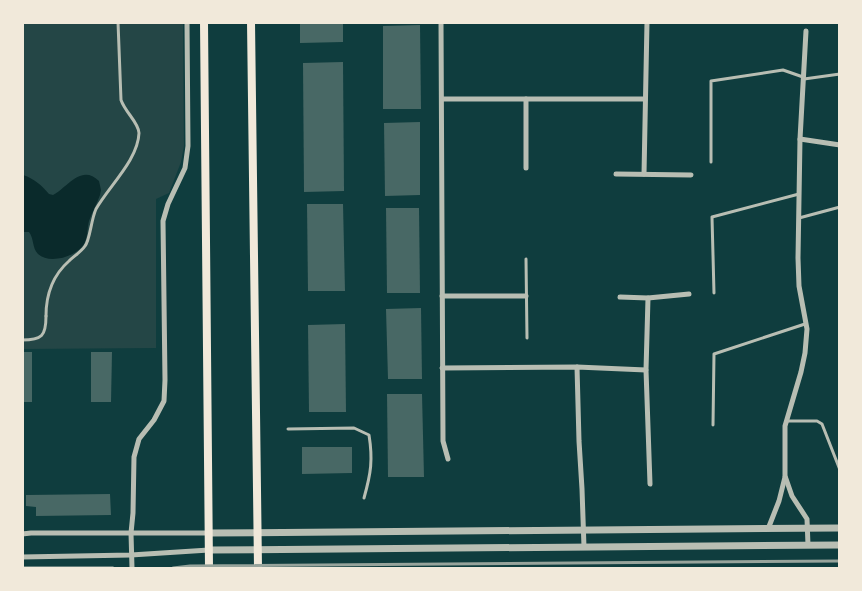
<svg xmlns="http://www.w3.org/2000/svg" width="862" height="591" viewBox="0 0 862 591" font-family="Jost,sans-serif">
  <rect width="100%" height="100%" fill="#0f3d3e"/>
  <!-- green -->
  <polygon fill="#244646" points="22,23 183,23 184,146 181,162 169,193 156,199 156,348 23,349"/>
  <!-- water -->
  <path fill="#0a2a2b" d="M 23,175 C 35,179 41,185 49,194 L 53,195 C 66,189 81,163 99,181 L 101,190 L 100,195 C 97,204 92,212 89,221 C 87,228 88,237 84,244 C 77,256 50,265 38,254 C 32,248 34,238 29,232 L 23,232 Z"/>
  <!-- building -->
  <g fill="#486865">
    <polygon points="300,22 343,22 343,42 300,43"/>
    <polygon points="420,25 421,109 383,109 383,26"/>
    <polygon points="343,62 344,191 304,192 303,63"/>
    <polygon points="420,122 420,195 385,196 384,123"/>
    <polygon points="307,204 343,204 345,291 308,291"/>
    <polygon points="386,208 419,208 420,293 387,293"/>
    <polygon points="421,308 422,379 388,379 386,309"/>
    <polygon points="345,324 346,412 309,412 308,325"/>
    <rect x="22" y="352" width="10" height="50"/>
    <polygon points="91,352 112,352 111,402 91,402"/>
    <polygon points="387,394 422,394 424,477 388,477"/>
    <polygon points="302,447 352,447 352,473 302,474"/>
    <polygon points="110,494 111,515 36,516 36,507 26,506 26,495"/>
  </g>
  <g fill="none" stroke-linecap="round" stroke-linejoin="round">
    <!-- service -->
    <g stroke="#b8beb3" stroke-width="3">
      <polyline points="804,79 840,74"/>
      <polyline points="711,162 711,81 783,70 803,77"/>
      <polyline points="799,218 840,207"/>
      <polyline points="526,259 527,338"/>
      <polyline points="714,293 712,217 799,194"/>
      <path d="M 46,316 C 46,295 52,276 69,261 C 74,256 81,252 85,246 C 90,240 91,220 96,209 C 109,186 138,160 139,133 C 139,123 125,112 121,100 L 118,22"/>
      <path d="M 22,340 C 42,340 46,336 46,316"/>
      <polyline points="786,421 817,421 822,424 840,470"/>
      <polyline points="713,425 714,354 805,324"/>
      <path d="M 288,429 L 354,428 L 369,435 C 373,460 371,473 364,498"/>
      <polyline points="22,568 113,568"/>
    </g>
    <!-- minor -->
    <g stroke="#b8beb3" stroke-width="5">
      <polyline points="441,22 443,441 448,459"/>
      <polyline points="806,31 800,139 798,258 799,286 807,329 805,353 801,372 785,426 785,476 792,496 807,519 808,545"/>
      <polyline points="442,99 645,99"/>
      <polyline points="526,99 526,168"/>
      <polyline points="800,139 840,145"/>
      <polyline points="616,174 691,175"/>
      <polyline points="644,174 647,22"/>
      <polyline points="442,296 526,296"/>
      <polyline points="620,297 648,298 689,294"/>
      <polyline points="648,298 646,370 650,484"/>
      <polyline points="577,367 579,441 582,489 584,547"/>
      <polyline points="442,368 577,367 646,370"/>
      <polyline points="768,529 779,501 785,477"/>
      <polyline points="22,534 31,533 209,533"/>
      <polyline points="22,557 131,555 209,550"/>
      <polyline points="132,568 131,533 133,513 134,457 139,439 154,420 164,401 165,380 163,221 168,204 185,168 188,146 187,22"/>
    </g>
    <!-- tertiary -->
    <g stroke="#b8beb3" stroke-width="7">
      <polyline points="209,533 840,528"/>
      <polyline points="209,550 840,545"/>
    </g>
    <!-- secondary -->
    <g stroke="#f1e9da" stroke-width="8">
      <polyline points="204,22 209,568"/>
      <polyline points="251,22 258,568"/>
    </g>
    <!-- rail -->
    <polyline stroke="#97a49c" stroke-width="3" points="173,568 190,566 840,561"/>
  </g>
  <!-- border -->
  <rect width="862" height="591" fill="none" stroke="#f1e9da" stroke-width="48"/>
</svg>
